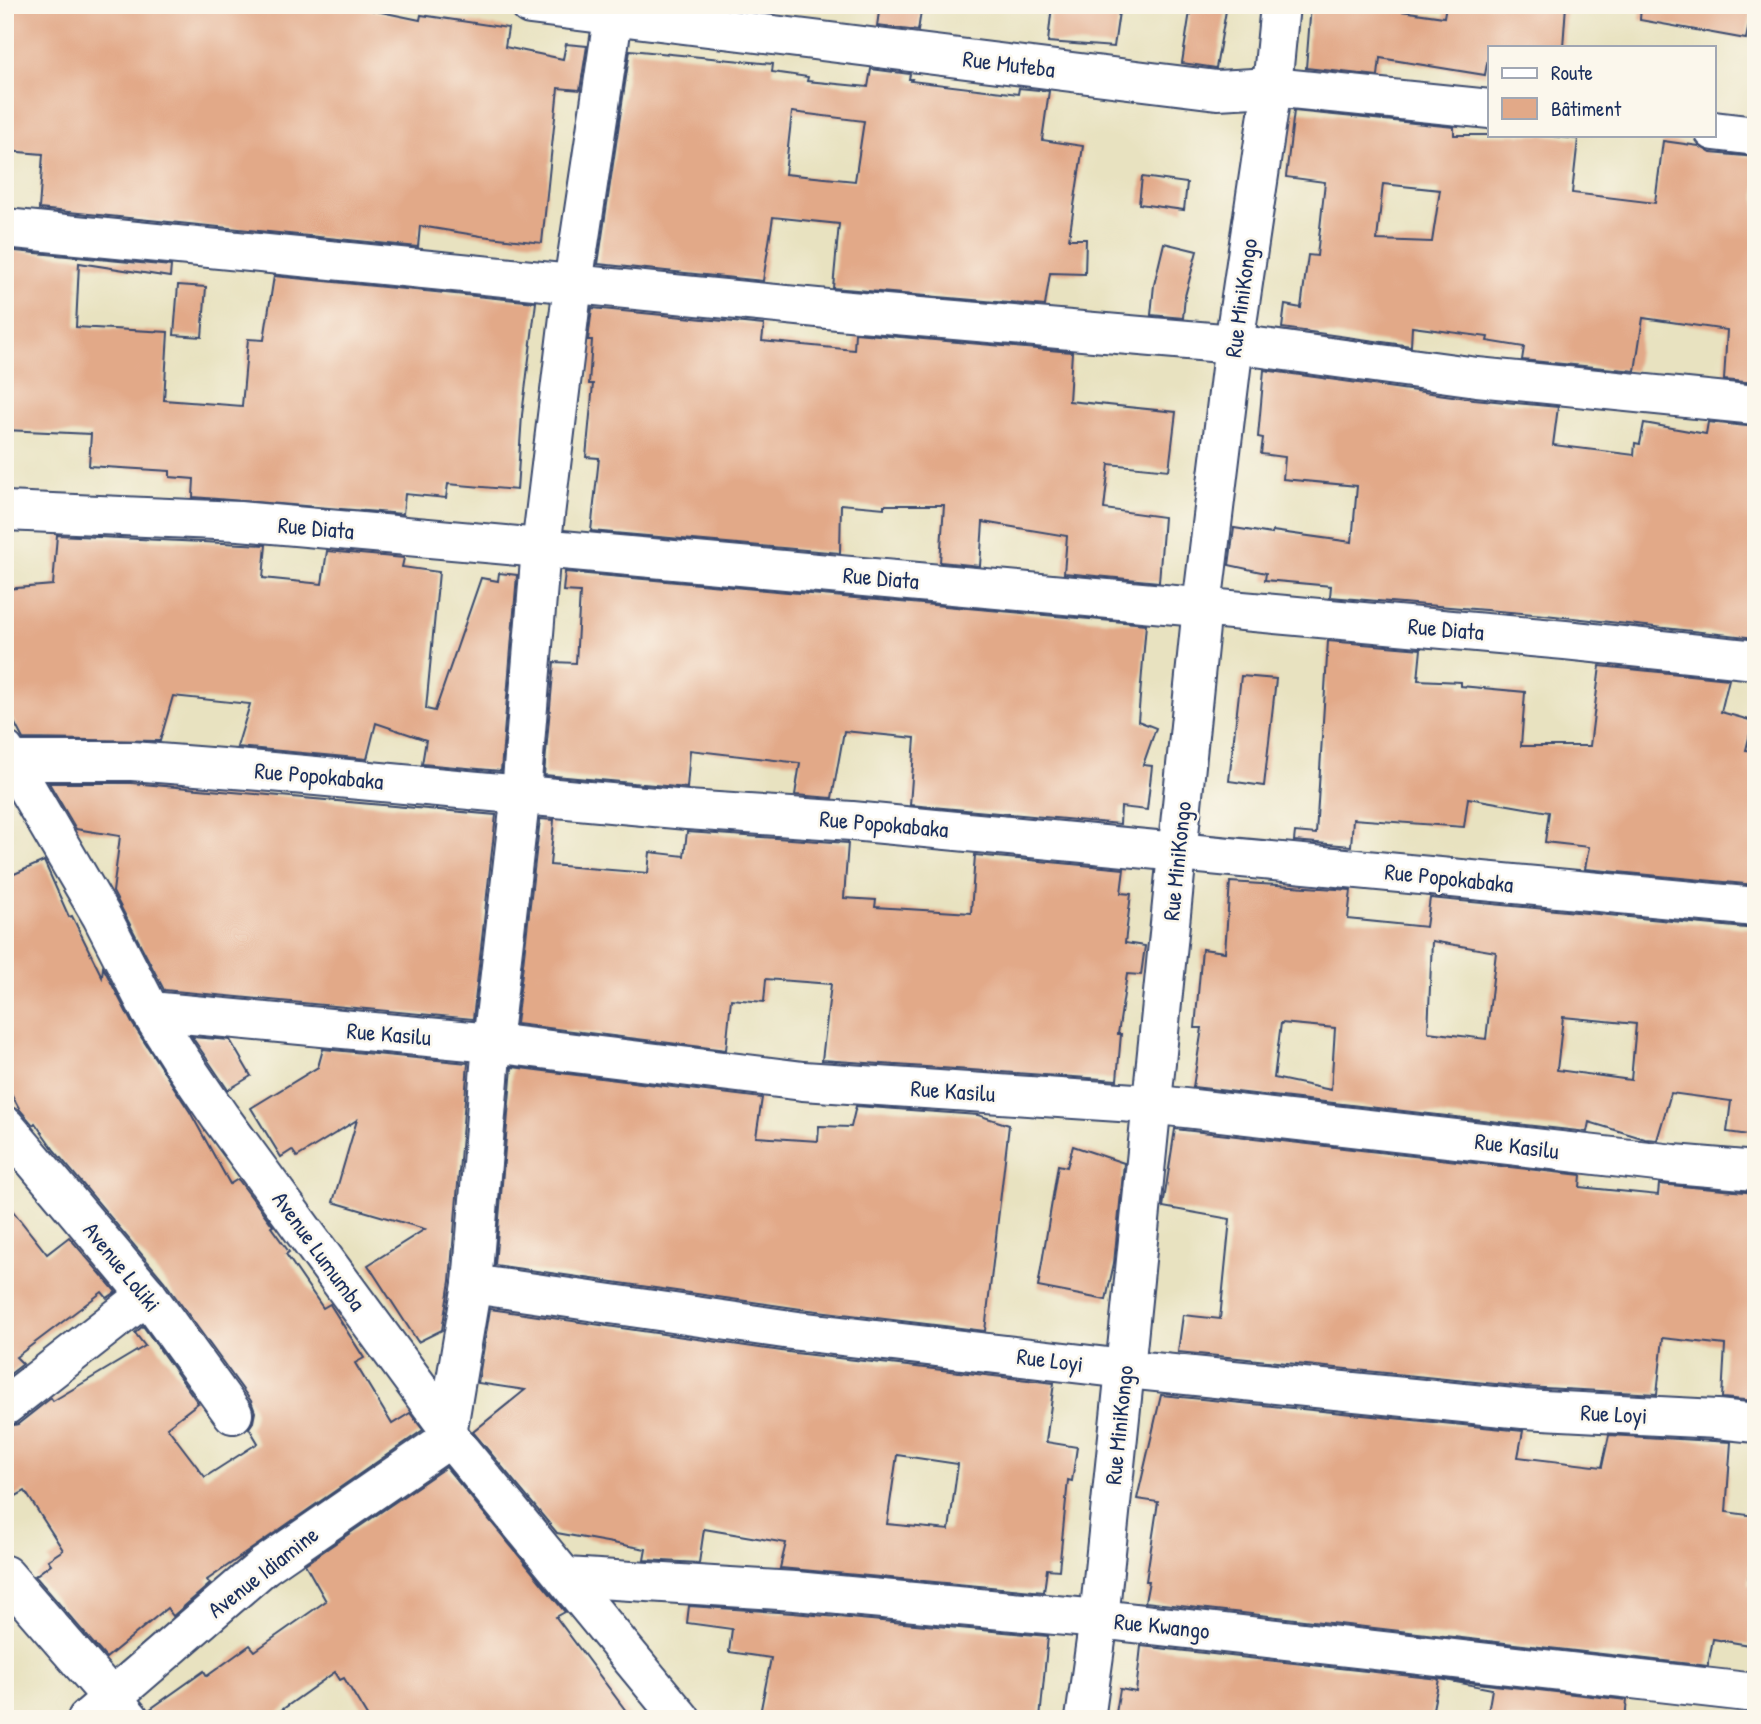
<svg xmlns="http://www.w3.org/2000/svg" width="1761" height="1724" viewBox="0 0 1761 1724" font-family="'Patrick Hand',sans-serif">
  <rect width="100%" height="100%" fill="#fbf7ec"/>
  <filter id="ink" filterUnits="userSpaceOnUse"><feTurbulence type="fractalNoise" baseFrequency=".0143" numOctaves="2"/><feDisplacementMap in="SourceGraphic" scale="14" xChannelSelector="R" yChannelSelector="G"/><feConvolveMatrix kernelMatrix="1 2 1 2 8 2 1 2 1" color-interpolation-filters="sRGB"/></filter>
  <filter id="wash" filterUnits="userSpaceOnUse"><feTurbulence type="fractalNoise" baseFrequency=".00686" numOctaves="4" result="noise"/><feDisplacementMap in="SourceGraphic" scale="28" xChannelSelector="R" yChannelSelector="G"/><feGaussianBlur stdDeviation="1.57" result="paint"/><feColorMatrix in="noise" values="0 0 0 0 0 0 0 0 0 0 0 0 0 0 0 0 0 1.4 0 .05"/><feComposite in="paint" operator="in"/></filter>
  <g filter="url(#wash)">
    <rect width="100%" height="100%" fill="#e8e2c0"/>
    <g id="blocks">
      <!-- building -->
      <g fill="#e2a988" fill-rule="evenodd">
        <polygon points="5,5 347,5 420,20 421,15 508,28 505,47 563,59 566,44 587,46 580,90 558,88 542,243 481,236 420,226 418,247 39,209 43,154 7,151 11,102 5,101"/>
        <polygon points="880,5 922,5 918,31 877,26"/>
        <polygon points="1052,5 1120,5 1114,47 1048,42"/>
        <polygon points="1191,5 1227,5 1216,68 1182,63"/>
        <polygon points="1311,5 1359,5 1444,17 1446,5 1566,5 1563,47 1490,47 1485,75 1380,58 1378,76 1306,68"/>
        <polygon points="1641,5 1753,5 1746,39 1640,20"/>
        <path d="M 630,50 L 773,64 L 772,72 L 808,77 L 807,81 L 868,87 L 871,69 L 910,74 L 909,79 L 912,79 L 911,81 L 1018,94 L 1019,88 L 1049,91 L 1042,140 L 1083,146 L 1069,239 L 1086,239 L 1085,274 L 1050,273 L 1045,306 L 833,288 L 839,224 L 773,217 L 763,281 L 598,264 ZM 792,112 L 864,121 L 855,181 L 785,174 Z"/>
        <path d="M 1294,111 L 1454,127 L 1454,135 L 1544,135 L 1578,139 L 1572,193 L 1655,203 L 1663,141 L 1699,146 L 1711,153 L 1756,157 L 1756,383 L 1724,380 L 1727,330 L 1643,318 L 1635,371 L 1522,360 L 1524,347 L 1487,341 L 1488,337 L 1412,327 L 1411,346 L 1282,328 L 1285,305 L 1301,308 L 1308,255 L 1317,256 L 1325,182 L 1286,177 ZM 1383,184 L 1440,190 L 1432,242 L 1377,240 Z"/>
        <polygon points="1142,177 1187,183 1184,210 1139,204"/>
        <polygon points="1164,243 1197,251 1185,296 1183,318 1151,315 1154,285"/>
        <polygon points="5,250 171,266 170,277 79,263 76,327 168,332 164,400 242,406 248,339 264,340 274,276 536,302 522,415 517,490 448,484 446,498 405,494 403,514 193,497 194,479 170,477 170,471 89,466 91,434 5,430"/>
        <polygon points="178,285 206,287 202,337 174,335"/>
        <polygon points="592,308 764,325 762,341 854,350 855,333 1072,352 1069,401 1176,412 1169,470 1109,464 1104,509 1164,517 1159,582 1064,573 1067,536 983,522 980,566 940,562 944,505 884,505 884,508 841,504 840,553 591,531 599,458 586,457 593,384 589,384 592,340 588,340"/>
        <polygon points="1264,370 1474,399 1558,407 1553,445 1634,455 1635,443 1640,444 1644,423 1706,434 1708,422 1756,427 1756,638 1545,615 1330,597 1331,586 1265,580 1266,573 1229,565 1234,528 1272,534 1272,531 1352,542 1357,486 1283,479 1285,457 1261,454 1263,438 1258,437"/>
        <polygon points="57,535 266,545 263,578 322,584 327,551 404,558 402,567 439,572 426,709 435,711 481,578 498,581 499,573 517,575 501,771 422,764 426,740 376,723 367,759 237,747 250,704 173,696 160,741 23,739 5,705 5,589 53,585"/>
        <polygon points="565,572 1146,624 1138,721 1156,728 1143,765 1152,766 1147,810 1121,807 1120,824 910,805 915,738 844,731 832,798 795,795 800,763 690,750 687,788 544,775 554,662 576,663 580,592 563,591"/>
        <polygon points="1328,641 1421,649 1418,680 1461,682 1461,686 1525,692 1521,746 1590,746 1600,666 1729,679 1721,712 1753,721 1746,750 1756,751 1756,885 1585,869 1589,847 1545,842 1549,812 1468,798 1464,827 1353,819 1351,846 1294,841 1295,832 1316,834"/>
        <polygon points="1241,676 1276,679 1264,786 1229,781"/>
        <polygon points="49,783 131,783 496,815 473,1019 164,990 113,892 120,836 76,829"/>
        <polygon points="540,819 554,820 550,865 648,873 650,852 684,856 687,832 848,843 844,898 876,900 875,907 971,913 975,855 1124,869 1121,893 1131,894 1125,943 1145,946 1141,975 1127,974 1118,1034 1121,1034 1117,1080 822,1060 831,984 766,979 764,1002 731,999 726,1050 516,1024"/>
        <polygon points="44,861 69,917 72,916 102,977 103,967 132,1023 190,1112 230,1184 238,1179 273,1226 271,1227 289,1252 286,1254 323,1308 330,1304 331,1306 364,1358 355,1363 392,1424 410,1413 423,1430 207,1580 210,1584 173,1616 167,1608 106,1658 35,1576 51,1564 48,1560 63,1550 25,1491 5,1502 5,1427 18,1424 51,1398 53,1401 145,1346 135,1333 143,1326 198,1403 167,1427 205,1477 258,1443 249,1428 253,1422 255,1412 251,1401 164,1281 54,1150 35,1123 33,1125 20,1110 5,1082 5,878"/>
        <path d="M 1230,882 L 1351,890 L 1348,919 L 1426,927 L 1430,898 L 1756,929 L 1756,1136 L 1727,1132 L 1731,1101 L 1671,1093 L 1657,1140 L 1645,1139 L 1589,1122 L 1587,1132 L 1193,1087 L 1202,1028 L 1195,1028 L 1202,949 L 1225,952 ZM 1432,941 L 1496,952 L 1486,1039 L 1428,1032 ZM 1563,1017 L 1636,1024 L 1631,1080 L 1557,1070 ZM 1281,1023 L 1335,1028 L 1331,1090 L 1274,1078 Z"/>
        <polygon points="192,1037 230,1040 251,1076 228,1090"/>
        <polygon points="323,1049 468,1063 450,1281 442,1330 418,1342 368,1265 425,1229 333,1202 357,1120 297,1157 292,1150 281,1157 251,1108 318,1067"/>
        <polygon points="512,1067 762,1098 756,1137 818,1141 819,1126 851,1127 856,1106 978,1115 1009,1125 985,1331 801,1309 495,1265"/>
        <polygon points="1175,1129 1581,1175 1580,1187 1658,1195 1659,1184 1756,1193 1756,1401 1722,1398 1725,1345 1663,1338 1657,1394 1525,1387 1178,1352 1183,1315 1220,1319 1230,1219 1163,1207"/>
        <polygon points="1073,1146 1124,1163 1114,1263 1106,1300 1038,1287 1058,1165 1067,1167"/>
        <polygon points="5,1201 47,1254 69,1237 116,1292 107,1298 102,1292 16,1357 23,1364 5,1378"/>
        <path d="M 490,1309 L 795,1353 L 1054,1383 L 1046,1442 L 1077,1447 L 1072,1481 L 1068,1480 L 1059,1570 L 1047,1569 L 1044,1592 L 780,1568 L 786,1543 L 704,1529 L 699,1563 L 644,1560 L 646,1549 L 557,1533 L 473,1432 L 525,1390 L 478,1383 ZM 897,1455 L 958,1464 L 949,1530 L 887,1524 Z"/>
        <polygon points="1161,1395 1523,1431 1518,1457 1602,1467 1609,1435 1731,1442 1726,1512 1755,1516 1748,1585 1756,1586 1756,1597 1749,1645 1713,1639 1708,1666 1145,1602 1149,1581 1146,1581 1158,1502 1137,1499"/>
        <polygon points="446,1467 565,1612 556,1617 632,1719 369,1719 344,1678 340,1680 335,1672 269,1719 151,1719 149,1710 204,1671 207,1676 250,1645 255,1651 326,1601 305,1564"/>
        <polygon points="689,1606 793,1613 1048,1636 1040,1719 759,1719 771,1658 729,1652 732,1629 687,1623"/>
        <polygon points="1141,1646 1439,1679 1431,1719 1115,1719 1120,1689 1136,1692"/>
        <polygon points="1440,1679 1627,1700 1625,1719 1487,1719 1492,1689"/>
      </g>
    </g>
  </g>
  <g filter="url(#ink)">
    <use href="#blocks" fill-opacity="0" stroke="#3a4a6d" stroke-width="2"/>
    <g fill="none" stroke-linecap="round" stroke-linejoin="round">
      <!-- minor casing -->
      <g stroke="#3a4a6d" stroke-width="42">
        <g id="minor">
          <polyline points="530,5 1217,90 1272,87 1490,109"/>
          <polyline points="1714,131 1756,136"/>
          <polyline points="5,228 838,310 1234,344 1477,377 1756,405"/>
          <polyline points="5,511 239,521 1565,640 1756,660"/>
          <polyline points="5,751 102,917 150,1011 181,1060 220,1117 448,1428 450,1438 681,1719"/>
          <polyline points="5,763 11,761 132,761 261,771 687,810 852,821 1756,907"/>
          <polyline points="150,1011 492,1043 803,1081 1150,1104 1674,1164 1756,1171"/>
          <polyline points="5,1126 147,1295 233,1414"/>
          <polyline points="472,1284 798,1331 1125,1369 1523,1409 1717,1419 1756,1423"/>
          <polyline points="5,1406 147,1295"/>
          <polyline points="448,1428 472,1284 492,1043 521,793 541,548 573,284 615,5"/>
          <polyline points="5,1575 130,1719"/>
          <polyline points="566,1577 795,1591 1099,1619 1756,1693"/>
          <polyline points="87,1719 264,1566 450,1438"/>
          <polyline points="1085,1719 1099,1619 1125,1369 1202,607 1234,344 1272,87 1280,5"/>
        </g>
      </g>
      <!-- minor -->
      <use href="#minor" stroke="#fff" stroke-width="38"/>
    </g>
  </g>
  <g text-anchor="middle" stroke-width="5" stroke-linejoin="round" paint-order="stroke">
    <!-- street labels -->
    <g font-size="23" fill="#1b2f5e" stroke="#fbf7ec">
      <text transform="translate(1009 64) rotate(7)" y="8">Rue Muteba</text>
      <text transform="translate(1241 298) rotate(-82)" y="8">Rue MiniKongo</text>
      <text transform="translate(316 528) rotate(5)" y="8">Rue Diata</text>
      <text transform="translate(881 578) rotate(5)" y="8">Rue Diata</text>
      <text transform="translate(1446 629) rotate(5)" y="8">Rue Diata</text>
      <text transform="translate(319 776) rotate(5)" y="8">Rue Popokabaka</text>
      <text transform="translate(884 824) rotate(5)" y="8">Rue Popokabaka</text>
      <text transform="translate(1177 861) rotate(-84)" y="8">Rue MiniKongo</text>
      <text transform="translate(1449 878) rotate(6)" y="8">Rue Popokabaka</text>
      <text transform="translate(389 1034) rotate(5)" y="8">Rue Kasilu</text>
      <text transform="translate(953 1091) rotate(4)" y="8">Rue Kasilu</text>
      <text transform="translate(1517 1146) rotate(7)" y="8">Rue Kasilu</text>
      <text transform="translate(319 1251) rotate(54)" y="8">Avenue Lumumba</text>
      <text transform="translate(122 1267) rotate(51)" y="8">Avenue Loliki</text>
      <text transform="translate(1050 1360) rotate(7)" y="8">Rue Loyi</text>
      <text transform="translate(1614 1414) rotate(3)" y="8">Rue Loyi</text>
      <text transform="translate(1119 1425) rotate(-84)" y="8">Rue MiniKongo</text>
      <text transform="translate(263 1572) rotate(-38)" y="8">Avenue Idiamine</text>
      <text transform="translate(1162 1626) rotate(6)" y="8">Rue Kwango</text>
    </g>
  </g>
  <!-- margin -->
  <rect width="1761" height="1724" fill="none" stroke="#fbf7ec" stroke-width="28"/>
  <!-- legend -->
  <rect x="1488" y="46" width="228" height="91" fill="#fbf7ec" stroke="#a1a7b3" stroke-width="2"/>
  <rect x="1502" y="68" width="35" height="10" fill="#ffffff" stroke="#a1a7b3" stroke-width="2"/>
  <text x="1551" y="80" font-size="21" fill="#1b2f5e">Route</text>
  <rect x="1502" y="98" width="35" height="21" fill="#e2a988" stroke="#a1a7b3" stroke-width="2"/>
  <text x="1551" y="116" font-size="21" fill="#1b2f5e">Bâtiment</text>
</svg>
